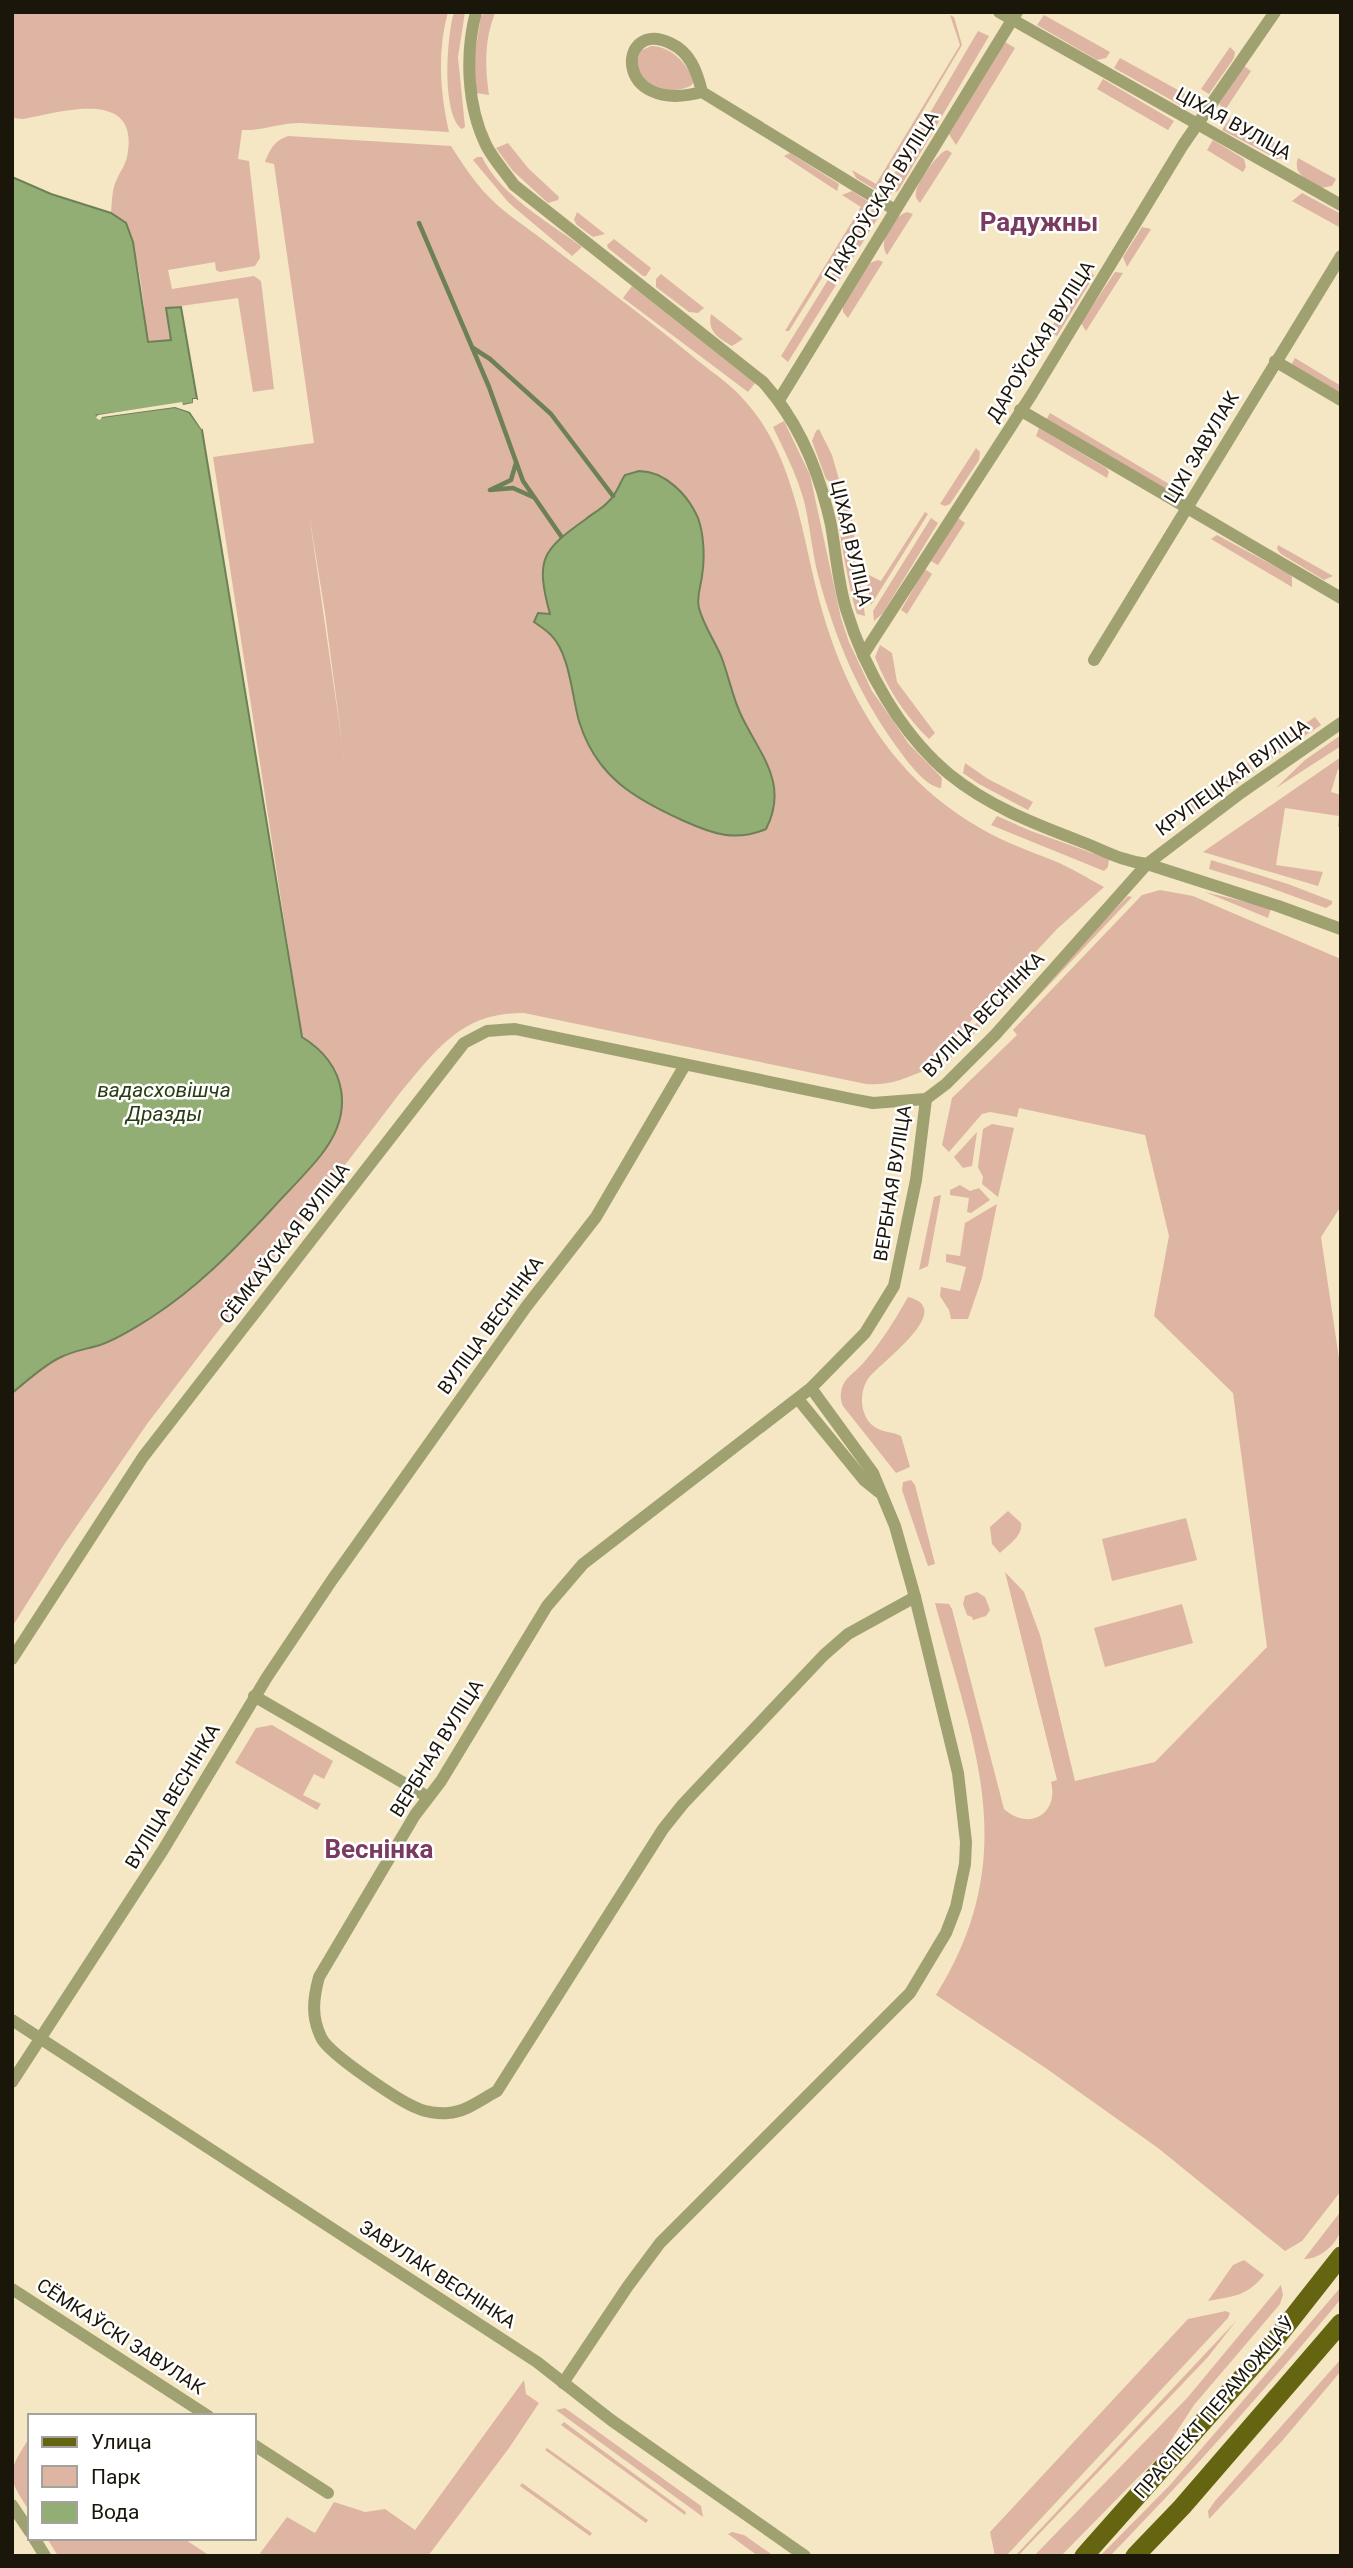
<svg xmlns="http://www.w3.org/2000/svg" width="1353" height="2568" viewBox="0 0 1353 2568" font-family="Roboto,sans-serif">
  <rect width="100%" height="100%" fill="#f5e6c4"/>
  <!-- green -->
  <g fill="#deb5a2" fill-rule="evenodd">
    <path d="M 12,12 L 448,12 C 437,52 440,92 449,132 L 300,123 C 279,123 262,131 242,130 L 238,159 L 249,161 L 260,258 L 255,266 L 220,272 L 216,270 L 215,262 L 168,270 L 172,289 L 254,276 L 261,281 L 274,389 L 253,392 L 238,298 L 166,308 L 172,340 L 148,342 C 143,309 141,230 111,213 C 112,202 112,190 116,181 C 121,170 127,163 128,151 C 137,87 57,113 23,119 L 12,118 Z"/>
    <path d="M 454,12 L 465,12 L 458,57 L 465,127 L 462,129 C 441,114 447,35 454,12 Z"/>
    <path d="M 486,12 L 495,13 C 484,40 485,68 489,95 L 476,93 L 474,60 L 481,16 Z"/>
    <polygon points="950,15 954,17 962,45 876,190 856,178 852,170 876,184 960,45"/>
    <polygon points="1044,15 1110,52 1106,58 1097,60 1037,25"/>
    <polygon points="978,31 989,36 898,191 886,195 883,193"/>
    <polygon points="1005,42 1015,48 956,145 949,134"/>
    <path d="M 651,46 C 671,46 686,63 694,80 L 692,85 C 672,96 646,88 636,67 L 640,51 Z"/>
    <polygon points="1230,47 1235,52 1234,58 1209,94 1201,89"/>
    <polygon points="1120,58 1187,95 1180,105 1114,68"/>
    <polygon points="1244,66 1251,71 1225,110 1219,104"/>
    <polygon points="1103,79 1174,121 1168,130 1097,89"/>
    <polygon points="1230,118 1288,150 1283,158 1277,159 1222,130"/>
    <path d="M 288,136 L 451,146 C 462,163 474,182 489,197 C 505,214 528,228 547,243 C 597,282 648,319 697,360 C 713,373 732,385 745,401 C 787,447 799,513 812,571 C 836,678 882,772 980,828 C 1003,842 1028,850 1052,860 C 1070,867 1087,878 1104,887 L 1057,929 L 925,1070 C 905,1079 887,1086 866,1084 L 524,1013 C 462,1012 437,1049 400,1093 L 147,1424 L 63,1546 L 12,1627 L 12,1393 C 27,1381 42,1366 59,1358 C 77,1349 97,1345 115,1338 C 128,1333 140,1324 152,1317 C 198,1287 234,1250 271,1210 C 287,1192 306,1174 321,1155 C 355,1112 348,1065 302,1037 L 213,457 L 314,443 L 274,164 L 265,162 C 270,149 274,141 288,136 ZM 309,513 L 325,613 L 344,758 L 344,757 Z"/>
    <polygon points="1213,140 1244,159 1246,167 1243,172 1207,150"/>
    <polygon points="508,143 528,168 559,197 558,200 548,203 513,171 496,148"/>
    <path d="M 947,150 L 952,153 L 920,203 C 917,199 915,198 916,192 C 917,183 938,152 947,150 Z"/>
    <polygon points="790,153 839,184 837,191 784,156"/>
    <path d="M 477,157 L 482,157 C 502,197 547,221 582,247 L 572,256 L 509,203 L 473,160 Z"/>
    <path d="M 1298,158 L 1336,179 L 1332,186 L 1321,188 C 1309,180 1292,175 1298,158 Z"/>
    <polygon points="852,191 869,202 789,331 785,331 861,207 842,195"/>
    <polygon points="1302,193 1341,214 1341,228 1292,201"/>
    <polygon points="875,204 878,206 879,216 788,362 781,356"/>
    <polygon points="577,212 605,234 593,237 577,225 574,220"/>
    <path d="M 907,212 L 913,214 L 887,255 C 877,242 893,216 907,212 Z"/>
    <polygon points="1142,227 1151,229 1127,267 1123,257"/>
    <polygon points="614,239 651,268 646,276 643,276 608,248 607,245"/>
    <polygon points="878,260 883,262 848,318 843,312 843,306 870,263"/>
    <polygon points="1087,269 1094,275 1092,279 1057,336 1049,331"/>
    <polygon points="1115,272 1123,273 1086,331 1081,323"/>
    <polygon points="661,274 704,308 698,313 689,312 656,287 656,279"/>
    <polygon points="632,286 755,383 748,392 623,298"/>
    <path d="M 711,314 L 743,339 L 732,346 C 718,338 707,331 711,314 Z"/>
    <polygon points="1295,358 1341,386 1341,394 1291,365"/>
    <polygon points="1050,413 1174,487 1171,492 1046,420"/>
    <path d="M 784,421 L 810,475 L 841,618 L 849,642 L 872,691 L 892,719 L 908,743 L 942,778 L 941,788 C 927,787 910,765 902,754 C 860,698 836,642 818,575 C 812,551 810,526 804,501 C 797,475 785,452 773,427 Z"/>
    <polygon points="1039,428 1106,468 1109,472 1107,478 1036,436"/>
    <polygon points="819,429 832,455 840,483 834,484 826,479 812,441 816,431"/>
    <polygon points="976,448 980,452 979,460 950,504 945,506 940,504"/>
    <path d="M 843,493 L 852,519 L 865,616 L 857,614 C 851,599 832,504 839,494 Z"/>
    <polygon points="925,512 928,514 871,605 865,573 881,581"/>
    <polygon points="931,518 938,523 883,613 874,621 873,611"/>
    <polygon points="958,518 965,523 938,565 931,561"/>
    <polygon points="1217,535 1289,574 1292,577 1292,587 1211,539"/>
    <polygon points="1278,545 1333,576 1324,580 1281,554 1277,549"/>
    <polygon points="925,569 932,574 907,614 901,610"/>
    <path d="M 880,645 L 892,653 L 897,682 L 935,733 L 929,739 C 905,716 887,688 875,657 Z"/>
    <polygon points="1315,717 1321,725 1272,758 1266,750"/>
    <polygon points="1341,735 1341,746 1276,788 1305,760"/>
    <polygon points="1341,757 1341,769 1338,769 1331,792 1341,795 1341,827 1338,827 1339,816 1285,808 1276,865 1323,872 1318,886 1203,852"/>
    <polygon points="965,763 988,779 1033,802 1028,810 979,784 963,773"/>
    <polygon points="1248,763 1254,772 1191,814 1185,807"/>
    <polygon points="997,816 1031,831 1109,859 1108,867 1104,871 991,825"/>
    <polygon points="1211,860 1288,884 1332,901 1332,904 1326,908 1265,886 1209,869"/>
    <path d="M 1160,890 L 1193,896 L 1341,959 L 1341,1206 L 1321,1237 L 1341,1372 L 1341,2191 L 1302,2241 L 1285,2251 L 1158,2148 L 1047,2069 L 936,1995 C 1023,1855 974,1747 935,1603 L 949,1604 L 952,1609 L 1004,1809 C 1028,1831 1059,1815 1051,1782 L 1057,1780 L 1005,1572 L 1024,1592 L 1040,1635 L 1075,1781 L 1155,1762 L 1267,1647 L 1233,1393 L 1154,1316 L 1169,1236 L 1145,1135 L 1019,1108 L 1017,1117 L 990,1112 L 982,1114 L 949,1152 L 942,1145 L 952,1098 L 1017,1035 L 1013,1030 L 1142,895 Z"/>
    <polygon points="1205,892 1271,908 1268,918"/>
    <polygon points="1128,896 1132,897 1014,1022 1055,970"/>
    <polygon points="1038,959 1031,974 942,1067 940,1063 942,1059"/>
    <polygon points="992,1124 1014,1128 998,1197 982,1184 983,1177 978,1167 983,1129"/>
    <polygon points="977,1132 972,1166 963,1168 954,1157"/>
    <polygon points="960,1185 970,1191 979,1188 990,1200 971,1213 967,1212 969,1198 950,1195 950,1190"/>
    <polygon points="941,1195 928,1266 919,1270 934,1197"/>
    <polygon points="997,1204 982,1278 968,1319 951,1319 949,1310 940,1296 941,1287 960,1291 966,1267 946,1262 946,1254 960,1256 965,1223"/>
    <path d="M 908,1297 C 958,1309 879,1363 868,1379 C 859,1392 860,1414 872,1425 C 881,1433 892,1431 901,1436 L 910,1467 L 896,1473 L 843,1406 C 840,1400 840,1392 843,1385 C 847,1376 859,1369 865,1361 C 882,1341 895,1320 908,1297 Z"/>
    <polygon points="911,1480 915,1485 935,1564 928,1566 902,1490 903,1482"/>
    <path d="M 1008,1511 L 1021,1523 C 1023,1536 1009,1544 1000,1553 L 992,1544 L 990,1527 Z"/>
    <polygon points="1186,1518 1197,1560 1112,1581 1102,1539"/>
    <polygon points="977,1592 985,1597 990,1610 986,1616 973,1620 972,1617 967,1615 963,1604 965,1596"/>
    <polygon points="1182,1604 1193,1643 1105,1667 1094,1628"/>
    <polygon points="272,1725 333,1761 324,1779 314,1774 303,1795 321,1804 317,1810 235,1763 256,1728"/>
    <path d="M 1341,2211 C 1341,2217 1342,2223 1341,2228 C 1338,2244 1319,2260 1304,2259 Z"/>
    <path d="M 1244,2260 L 1264,2275 C 1246,2297 1234,2296 1208,2301 L 1233,2265 Z"/>
    <polygon points="1281,2285 1283,2295 1280,2304 1194,2405 1164,2451 1061,2556 1034,2556 1188,2397"/>
    <path d="M 1341,2287 L 1341,2299 C 1267,2388 1191,2473 1110,2556 L 1100,2556 L 1170,2485 Z"/>
    <polygon points="1226,2311 1230,2313 1228,2318 1006,2556 995,2556 990,2532 1188,2319"/>
    <polygon points="1236,2321 1208,2357 1018,2556 1015,2556"/>
    <polygon points="1341,2359 1341,2371 1282,2441 1209,2519 1208,2511 1215,2501"/>
    <polygon points="524,2380 526,2394 539,2403 509,2448 428,2556 258,2556 287,2517 315,2533 334,2502 365,2512 385,2509 415,2530"/>
    <polygon points="565,2408 701,2506 703,2517 556,2410"/>
    <polygon points="564,2422 686,2512 685,2515 561,2425"/>
    <path d="M 28,2440 L 30,2441 L 30,2512 C 8,2477 5,2476 28,2440 Z"/>
    <polygon points="547,2448 648,2520 646,2523 545,2450"/>
    <polygon points="522,2483 592,2533 590,2536 520,2486"/>
    <polygon points="732,2532 744,2535 774,2556 758,2556 728,2534"/>
    <polygon points="47,2538 183,2538 210,2556 58,2556"/>
  </g>
  <!-- water -->
  <g fill="#92ae75" stroke="#6e8055" stroke-width="2">
    <path d="M 12,177 L 51,194 L 111,213 L 126,223 L 133,242 L 148,342 L 171,340 L 166,308 L 181,307 L 197,399 L 193,399 L 194,403 L 182,405 L 98,415 L 102,417 L 175,407 L 189,412 L 202,430 L 302,1037 C 347,1065 355,1112 321,1155 C 306,1174 287,1192 271,1210 C 234,1250 198,1287 152,1317 C 136,1327 118,1339 100,1345 C 87,1349 72,1351 59,1358 C 43,1366 27,1381 12,1393 Z"/>
    <path d="M 639,471 C 665,471 688,495 698,518 C 704,534 705,559 702,576 C 701,586 696,597 699,608 C 703,624 714,640 721,656 C 729,676 732,697 742,717 C 761,756 789,784 766,829 C 735,842 713,834 684,821 C 635,799 596,777 579,721 C 572,697 570,654 551,635 C 546,630 540,626 534,622 L 538,613 L 550,614 C 535,559 542,550 586,519 C 593,513 602,509 608,502 C 617,494 619,484 625,475 Z"/>
  </g>
  <!-- pier -->
  <polygon fill="#f5e6c4" points="193,399 197,399 197,405 188,407 201,419 202,430 190,412 175,407 102,417 100,420 96,418 98,415 182,402 183,405 193,403"/>
  <g fill="none" stroke-linecap="round" stroke-linejoin="round">
    <!-- stream -->
    <g stroke="#6e8055" stroke-width="4.5">
      <polyline points="419,223 489,387 523,481 561,536"/>
      <polyline points="473,348 490,359 551,414 613,496"/>
      <polyline points="516,463 511,480 490,490 513,488 533,497"/>
    </g>
    <!-- street -->
    <g stroke="#a0a171" stroke-width="12">
      <path d="M 476,12 C 465,54 467,106 486,145 C 493,159 505,172 514,185 L 763,382 C 799,422 820,474 831,525 C 836,553 838,582 846,609 C 864,669 901,734 949,774 C 987,805 1032,823 1077,840 C 1102,849 1120,861 1147,864 L 1278,906 L 1341,929"/>
      <polyline points="999,12 1341,205"/>
      <path d="M 702,92 C 697,71 690,52 670,43 C 617,18 612,116 702,92 L 895,210"/>
      <polyline points="1275,361 1341,400"/>
      <polyline points="779,400 1017,12"/>
      <polyline points="1020,410 1341,598"/>
      <polyline points="863,655 1032,394 1183,145 1275,12"/>
      <polyline points="1094,660 1341,256"/>
      <polyline points="798,1399 864,1480 879,1492"/>
      <path d="M 915,1597 L 848,1634 L 824,1655 L 683,1804 L 663,1829 L 497,2091 C 482,2099 466,2112 448,2113 C 439,2114 425,2112 417,2108 C 399,2101 331,2055 322,2039 C 311,2018 313,1999 319,1977 L 415,1815 L 441,1781 L 547,1606 L 583,1564 L 811,1388 L 865,1333 L 894,1286 L 916,1180 L 926,1099"/>
      <polyline points="12,1659 143,1457 464,1043 487,1031 515,1029 852,1099 873,1103 926,1099 946,1084 995,1035 1147,864 1242,792 1341,723"/>
      <polyline points="254,1696 428,1797"/>
      <polyline points="12,2020 537,2362 611,2420 805,2556"/>
      <polyline points="12,2082 163,1850 267,1677 332,1580 526,1307 596,1217 685,1065"/>
      <polyline points="12,2289 208,2416"/>
      <polyline points="563,2383 628,2286 660,2243 910,1993 946,1933 956,1907 965,1864 966,1842 958,1773 915,1597 895,1526 873,1473 811,1388"/>
      <polyline points="254,2445 328,2493"/>
      <polyline points="12,2505 30,2532"/>
      <polyline points="34,2538 45,2556"/>
    </g>
    <!-- primary -->
    <g stroke="#656411" stroke-width="19">
      <polyline points="1084,2556 1271,2345 1341,2256"/>
      <polyline points="1135,2556 1182,2507 1341,2323"/>
    </g>
  </g>
  <g text-anchor="middle" stroke-width="5" stroke-linejoin="round" paint-order="stroke">
    <!-- street labels -->
    <g font-size="19" fill="#1b160a" stroke="#fff">
      <text transform="translate(1234 123) rotate(29)" y="7">ЦІХАЯ ВУЛІЦА</text>
      <text transform="translate(881 196) rotate(-58)" y="7">ПАКРОЎСКАЯ ВУЛІЦА</text>
      <text transform="translate(1040 341) rotate(-58)" y="7">ДАРОЎСКАЯ ВУЛІЦА</text>
      <text transform="translate(1201 447) rotate(-59)" y="7">ЦІХІ ЗАВУЛАК</text>
      <text transform="translate(852 543) rotate(77)" y="7">ЦІХАЯ ВУЛІЦА</text>
      <text transform="translate(1232 777) rotate(-36)" y="7">КРУПЕЦКАЯ ВУЛІЦА</text>
      <text transform="translate(983 1014) rotate(-46)" y="7">ВУЛІЦА ВЕСНІНКА</text>
      <text transform="translate(892 1183) rotate(-81)" y="7">ВЕРБНАЯ ВУЛІЦА</text>
      <text transform="translate(284 1243) rotate(-52)" y="7">СЁМКАЎСКАЯ ВУЛІЦА</text>
      <text transform="translate(490 1325) rotate(-54)" y="7">ВУЛІЦА ВЕСНІНКА</text>
      <text transform="translate(436 1748) rotate(-58)" y="7">ВЕРБНАЯ ВУЛІЦА</text>
      <text transform="translate(172 1796) rotate(-59)" y="7">ВУЛІЦА ВЕСНІНКА</text>
      <text transform="translate(438 2274) rotate(33)" y="7">ЗАВУЛАК ВЕСНІНКА</text>
      <text transform="translate(121 2336) rotate(33)" y="7">СЁМКАЎСКІ ЗАВУЛАК</text>
      <text transform="translate(1214 2407) rotate(-49)" y="7">ПРАСПЕКТ ПЕРАМОЖЦАЎ</text>
    </g>
    <!-- water labels -->
    <g font-size="21" font-style="italic" fill="#2a3c12" stroke="#fff">
      <text x="164" y="1097">вадасховішча<tspan x="164" dy="24">Дразды</tspan></text>
    </g>
    <!-- district labels -->
    <g font-size="26" font-weight="bold" fill="#7a3b61" stroke="#fff">
      <text x="1039" y="231">Радужны</text>
      <text x="379" y="1858">Веснінка</text>
    </g>
  </g>
  <!-- border -->
  <rect width="1353" height="2568" fill="none" stroke="#1b160a" stroke-width="28"/>
  <!-- legend -->
  <rect x="28" y="2414" width="228" height="126" fill="#ffffff" stroke="#a4a29d" stroke-width="2"/>
  <rect x="42" y="2437" width="35" height="10" fill="#656411" stroke="#a4a29d" stroke-width="2"/>
  <text x="91" y="2449" font-size="21" fill="#1b160a">Улица</text>
  <rect x="42" y="2466" width="35" height="21" fill="#deb5a2" stroke="#a4a29d" stroke-width="2"/>
  <text x="91" y="2484" font-size="21" fill="#1b160a">Парк</text>
  <rect x="42" y="2502" width="35" height="21" fill="#92ae75" stroke="#a4a29d" stroke-width="2"/>
  <text x="91" y="2519" font-size="21" fill="#1b160a">Вода</text>
</svg>
